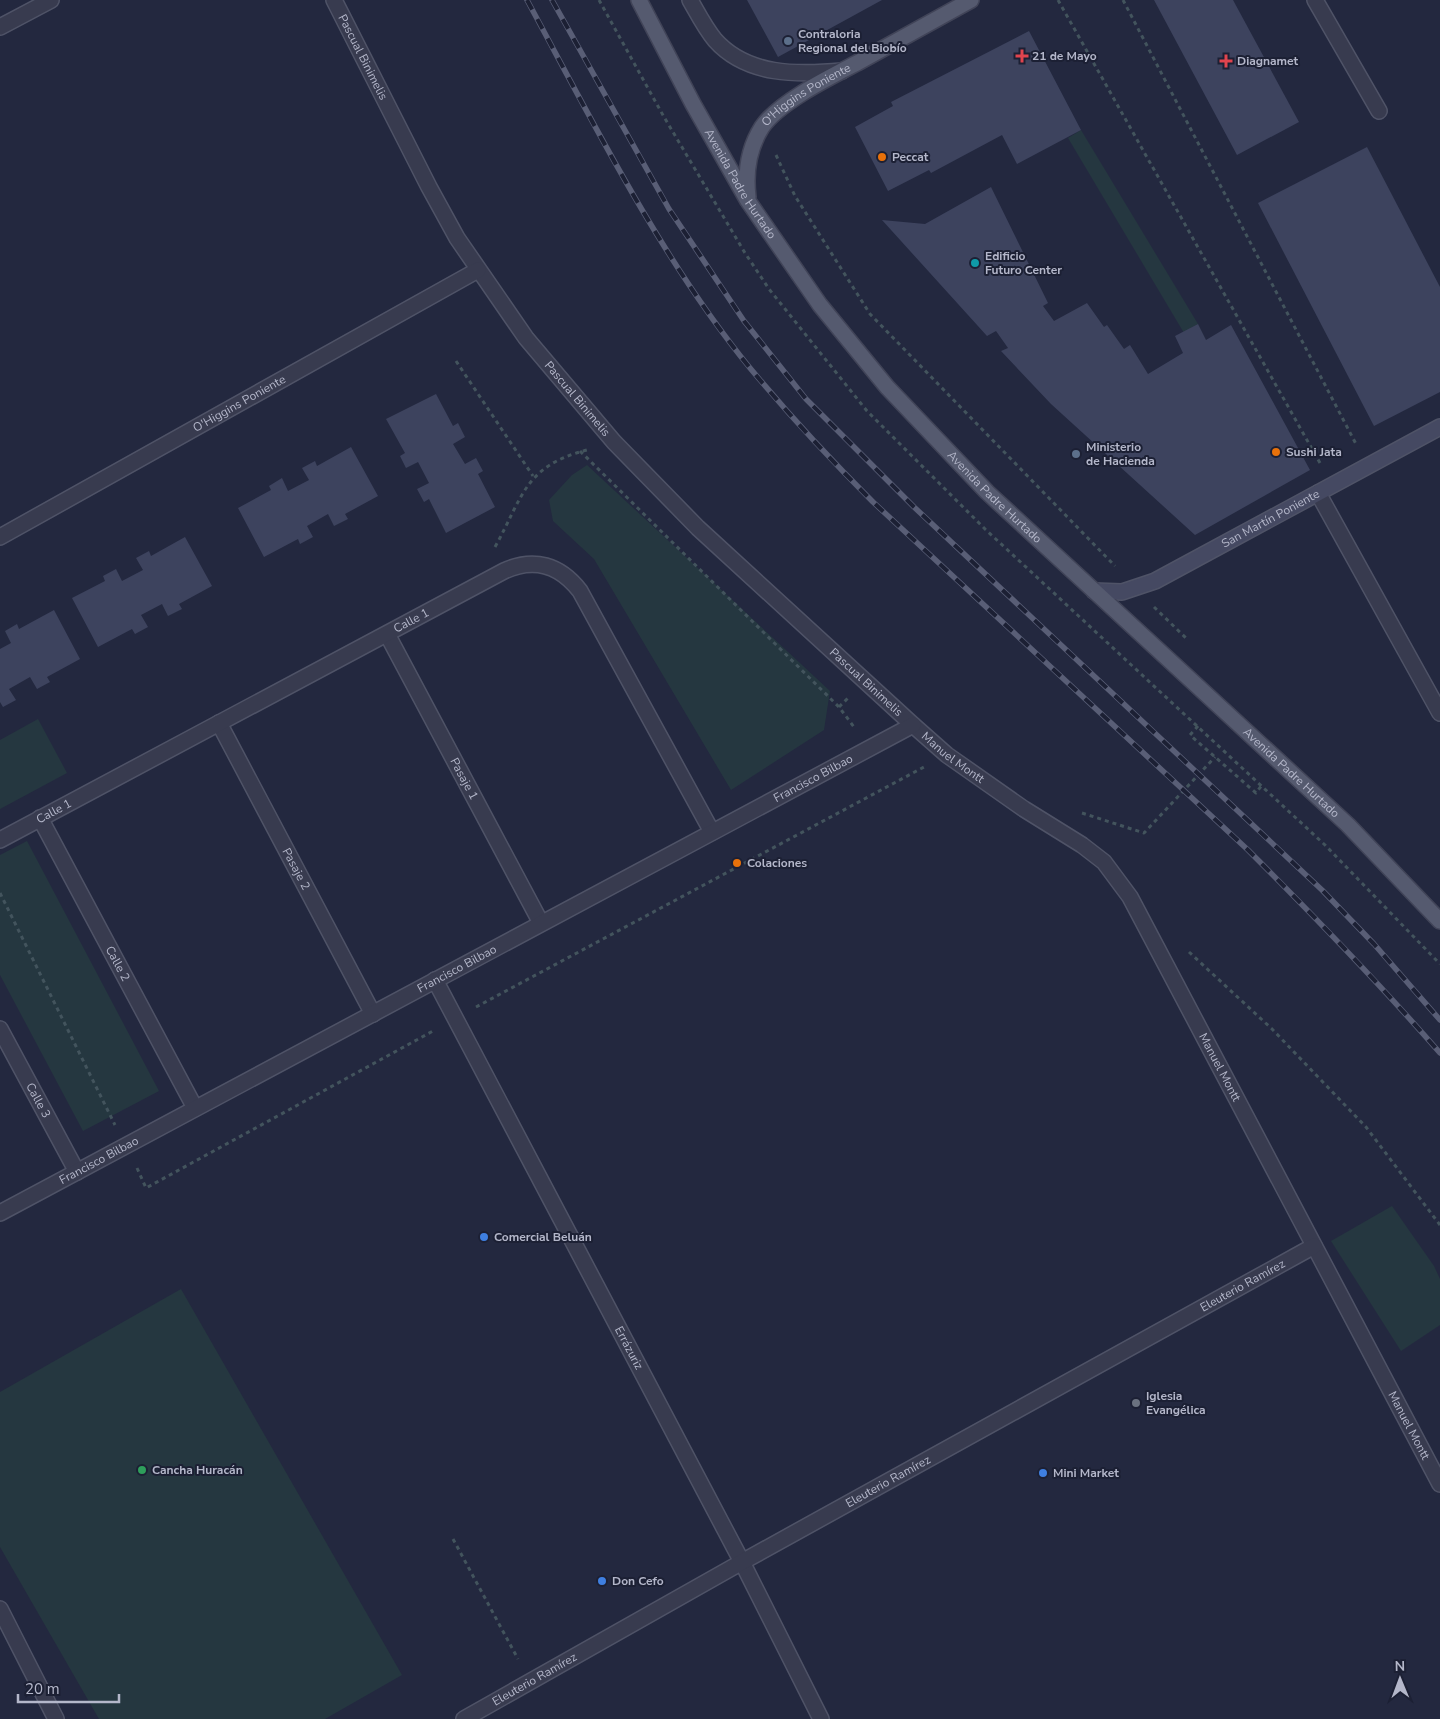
<svg xmlns="http://www.w3.org/2000/svg" width="1440" height="1719" viewBox="0 0 1440 1719" font-family="'Nunito Sans',sans-serif">
  <rect width="100%" height="100%" fill="#23283f"/>
  <!-- green -->
  <g fill="#253740">
    <polygon points="1081,130 1198,324 1184,333 1068,138"/>
    <polygon points="587,465 830,691 824,730 731,790 594,559 553,521 549,500 572,475"/>
    <polygon points="38,719 67,773 0,809 0,740"/>
    <polygon points="27,841 159,1091 83,1131 0,975 0,855"/>
    <polygon points="1392,1206 1434,1266 1440,1279 1440,1325 1401,1351 1331,1241"/>
    <polygon points="181,1289 402,1675 325,1719 99,1719 0,1547 0,1392"/>
  </g>
  <!-- building -->
  <g fill="#3d435e">
    <polygon points="747,0 882,0 778,57"/>
    <polygon points="1154,0 1233,0 1299,122 1237,155"/>
    <polygon points="1029,31 1081,130 1017,164 1002,135 931,173 929,170 888,191 855,127 893,106 891,102"/>
    <polygon points="1367,147 1440,287 1440,392 1374,426 1258,203"/>
    <polygon points="991,187 1048,303 1043,306 1054,321 1087,303 1104,327 1107,325 1124,349 1130,345 1148,374 1183,353 1175,336 1198,324 1206,340 1231,325 1310,470 1195,535 1051,404 1001,351 1008,348 996,331 987,336 882,220 925,224"/>
    <polygon points="436,394 453,426 458,423 465,437 453,444 465,464 476,458 483,471 478,474 495,507 446,533 429,499 424,502 417,489 429,483 418,462 406,468 400,456 405,453 386,419"/>
    <polygon points="351,447 378,496 345,514 348,519 334,526 328,514 307,526 313,537 300,544 298,539 264,557 238,508 271,490 269,486 282,478 288,491 309,480 302,468 315,461 317,466"/>
    <polygon points="185,537 212,586 179,604 182,609 168,616 162,604 141,615 148,627 135,634 132,629 98,647 72,598 105,581 103,576 116,569 122,581 143,570 136,558 149,551 151,556"/>
    <polygon points="54,610 80,659 47,677 50,682 37,689 30,677 9,689 16,700 3,707 0,702 0,649 11,643 5,631 17,624 19,629"/>
  </g>
  <g fill="none" stroke-linecap="round" stroke-linejoin="round">
    <!-- service casing -->
    <g stroke="#4f5367" stroke-width="18">
      <g id="service">
        <polyline points="1315,0 1379,111"/>
        <polyline points="1318,493 1440,713"/>
      </g>
    </g>
    <!-- minor casing -->
    <g stroke="#4f5367" stroke-width="18">
      <g id="minor">
        <path id="s1" d="M 334,0 L 429,187 L 457,238 L 526,338 L 614,442 L 698,528 L 913,725 L 947,755 L 1024,809 L 1082,845 L 1104,862 L 1130,897 L 1440,1484"/>
        <path d="M 690,0 C 698,14 705,28 715,40 C 747,76 798,75 842,71"/>
        <path id="s2" d="M 0,537 L 478,270"/>
        <path id="s3" d="M 387,634 L 541,923"/>
        <path id="s4" d="M 219,723 L 373,1014"/>
        <path id="s5" d="M 40,818 L 195,1108"/>
        <path id="s6" d="M 0,840 L 504,571 C 534,557 560,565 580,591 L 712,832"/>
        <path id="s7" d="M 435,980 L 742,1562 L 821,1719"/>
        <path id="s8" d="M 0,1029 L 77,1172"/>
        <path id="s9" d="M 0,1213 L 913,725"/>
        <polyline points="0,1609 56,1719"/>
        <path id="s10" d="M 464,1719 L 742,1562 L 1314,1246"/>
      </g>
    </g>
    <!-- tertiary casing -->
    <g stroke="#4f5367" stroke-width="18">
      <polyline id="tertiary" points="0,27 51,0"/>
    </g>
    <!-- secondary casing -->
    <g stroke="#4f5367" stroke-width="18">
      <g id="secondary">
        <path id="s11" d="M 1094,591 L 1122,592 L 1155,581 L 1440,427"/>
      </g>
    </g>
    <!-- primary casing -->
    <g stroke="#414458" stroke-width="18">
      <g id="primary">
        <path id="s12" d="M 639,0 L 693,104 L 748,201 L 820,305 L 887,387 L 987,492 L 1348,825 L 1440,921"/>
        <path id="s13" d="M 748,197 C 745,172 748,149 762,127 C 779,102 830,77 857,63 C 895,42 933,21 971,0"/>
      </g>
    </g>
    <!-- path -->
    <g stroke="#43545d" stroke-width="3" stroke-dasharray="4 4" stroke-linecap="butt">
      <polyline points="599,0 664,117 745,253 769,289 867,411 985,529 1325,845 1440,964"/>
      <polyline points="1058,0 1320,463"/>
      <polyline points="1123,0 1356,444"/>
      <polyline points="776,155 795,196 870,314 1115,566"/>
      <polyline points="456,361 533,476"/>
      <polyline points="580,451 839,707 854,727"/>
      <path d="M 495,547 C 523,497 524,466 587,450"/>
      <polyline points="1154,607 1187,639"/>
      <polyline points="839,707 848,698"/>
      <polyline points="1198,726 1190,735 1256,793 1262,785"/>
      <polyline points="1082,813 1144,833 1215,757"/>
      <polyline points="0,893 115,1125"/>
      <polyline points="1189,952 1272,1029 1366,1127 1440,1225"/>
      <polyline points="476,1007 924,767"/>
      <polyline points="137,1168 146,1188 433,1031"/>
      <polyline points="453,1539 518,1659"/>
    </g>
    <!-- service -->
    <use href="#service" stroke="#383b4f" stroke-width="15"/>
    <!-- minor -->
    <use href="#minor" stroke="#383b4f" stroke-width="15"/>
    <!-- tertiary -->
    <use href="#tertiary" stroke="#383b4f" stroke-width="15"/>
    <!-- secondary -->
    <use href="#secondary" stroke="#454962" stroke-width="15"/>
    <!-- primary -->
    <use href="#primary" stroke="#555a6f" stroke-width="15"/>
    <!-- rail casing -->
    <g stroke="#595e76" stroke-width="5.5">
      <g id="rail">
        <path d="M 527,0 C 594,124 661,259 750,368 C 789,415 830,459 873,502 L 1248,850 C 1314,916 1379,983 1440,1053"/>
        <polyline points="552,0 669,209 744,321 806,399 914,507 1322,890 1374,944 1440,1020"/>
      </g>
    </g>
    <!-- rail -->
    <use href="#rail" stroke="#1c2034" stroke-width="4" stroke-dasharray="11" stroke-linecap="butt"/>
  </g>
  <!-- markers -->
  <g fill="#5c6f8a" stroke="#1c2034" stroke-width="2">
    <circle cx="788" cy="41" r="5"/>
    <circle cx="1076" cy="454" r="5"/>
  </g>
  <g fill="#e0444e" stroke="#1c2034" stroke-width="2">
    <path d="M1019.5 48.5h5v5h5v5h-5v5h-5v-5h-5v-5h5z"/>
    <path d="M1223.5 53.5h5v5h5v5h-5v5h-5v-5h-5v-5h5z"/>
  </g>
  <g fill="#e8710a" stroke="#1c2034" stroke-width="2">
    <circle cx="882" cy="157" r="5"/>
    <circle cx="1276" cy="452" r="5"/>
    <circle cx="737" cy="863" r="5"/>
  </g>
  <circle fill="#0f9aa8" stroke="#1c2034" stroke-width="2" cx="975" cy="263" r="5"/>
  <g fill="#3f7fe0" stroke="#1c2034" stroke-width="2">
    <circle cx="484" cy="1237" r="5"/>
    <circle cx="1043" cy="1473" r="5"/>
    <circle cx="602" cy="1581" r="5"/>
  </g>
  <circle fill="#6b7280" stroke="#1c2034" stroke-width="2" cx="1136" cy="1403" r="5"/>
  <circle fill="#2e9e5b" stroke="#1c2034" stroke-width="2" cx="142" cy="1470" r="5"/>
  <g text-anchor="middle" stroke-width="4" stroke-linejoin="round" paint-order="stroke">
    <!-- poi labels -->
    <g font-size="12" font-weight="bold" fill="#b4b7ca" stroke="#1c2034" text-anchor="start">
      <text x="798" y="38">Contraloria<tspan x="798" dy="14">Regional del Biobío</tspan></text>
      <text x="1032" y="60">21 de Mayo</text>
      <text x="1237" y="65">Diagnamet</text>
      <text x="892" y="161">Peccat</text>
      <text x="985" y="260">Edificio<tspan x="985" dy="14">Futuro Center</tspan></text>
      <text x="1086" y="451">Ministerio<tspan x="1086" dy="14">de Hacienda</tspan></text>
      <text x="1286" y="456">Sushi Jata</text>
      <text x="747" y="867">Colaciones</text>
      <text x="494" y="1241">Comercial Beluán</text>
      <text x="1146" y="1400">Iglesia<tspan x="1146" dy="14">Evangélica</tspan></text>
      <text x="152" y="1474">Cancha Huracán</text>
      <text x="1053" y="1477">Mini Market</text>
      <text x="612" y="1585">Don Cefo</text>
    </g>
    <!-- street labels -->
    <g font-size="12" fill="#b4b7ca" stroke="#1c2034">
      <text dy="4" stroke="none"><textPath href="#s1" startOffset="64">Pascual Binimelis</textPath></text>
      <text dy="4" stroke="none"><textPath href="#s13" startOffset="128">O'Higgins Poniente</textPath></text>
      <text dy="4" stroke="none"><textPath href="#s12" startOffset="210">Avenida Padre Hurtado</textPath></text>
      <text dy="4" stroke="none"><textPath href="#s1" startOffset="469">Pascual Binimelis</textPath></text>
      <text dy="4" stroke="none"><textPath href="#s2" startOffset="274">O'Higgins Poniente</textPath></text>
      <text dy="4" stroke="none"><textPath href="#s12" startOffset="615">Avenida Padre Hurtado</textPath></text>
      <text dy="4" stroke="none"><textPath href="#s11" startOffset="194">San Martín Poniente</textPath></text>
      <text dy="4" stroke="none"><textPath href="#s6" startOffset="466">Calle 1</textPath></text>
      <text dy="4" stroke="none"><textPath href="#s1" startOffset="874">Pascual Binimelis</textPath></text>
      <text dy="4" stroke="none"><textPath href="#s1" startOffset="989">Manuel Montt</textPath></text>
      <text dy="4" stroke="none"><textPath href="#s12" startOffset="1020">Avenida Padre Hurtado</textPath></text>
      <text dy="4" stroke="none"><textPath href="#s9" startOffset="922">Francisco Bilbao</textPath></text>
      <text dy="4" stroke="none"><textPath href="#s3" startOffset="164">Pasaje 1</textPath></text>
      <text dy="4" stroke="none"><textPath href="#s6" startOffset="61">Calle 1</textPath></text>
      <text dy="4" stroke="none"><textPath href="#s4" startOffset="165">Pasaje 2</textPath></text>
      <text dy="4" stroke="none"><textPath href="#s5" startOffset="165">Calle 2</textPath></text>
      <text dy="4" stroke="none"><textPath href="#s9" startOffset="518">Francisco Bilbao</textPath></text>
      <text dy="4" stroke="none"><textPath href="#s1" startOffset="1409">Manuel Montt</textPath></text>
      <text dy="4" stroke="none"><textPath href="#s8" startOffset="81">Calle 3</textPath></text>
      <text dy="4" stroke="none"><textPath href="#s9" startOffset="112">Francisco Bilbao</textPath></text>
      <text dy="4" stroke="none"><textPath href="#s10" startOffset="891">Eleuterio Ramírez</textPath></text>
      <text dy="4" stroke="none"><textPath href="#s7" startOffset="416">Errázuriz</textPath></text>
      <text dy="4" stroke="none"><textPath href="#s1" startOffset="1814">Manuel Montt</textPath></text>
      <text dy="4" stroke="none"><textPath href="#s10" startOffset="486">Eleuterio Ramírez</textPath></text>
      <text dy="4" stroke="none"><textPath href="#s10" startOffset="81">Eleuterio Ramírez</textPath></text>
    </g>
  </g>
  <!-- north arrow -->
  <g transform="translate(1400 1679) rotate(359)" stroke="#1c2034" stroke-width="4" paint-order="stroke">
  <path d="M0-4L9 19L0 12L-9 19Z" fill="#b4b7ca"/>
  <text y="-8" font-size="14" font-weight="bold" text-anchor="middle" fill="#b4b7ca">N</text>
  </g>
  <!-- scale -->
  <path d="M18 1694v8h101v-8" fill="none" stroke="#b4b7ca" stroke-width="2.5"/>
  <text x="25" y="1694" font-size="15" fill="#b4b7ca" stroke="#1c2034" stroke-width="4" paint-order="stroke">20 m</text>
</svg>
